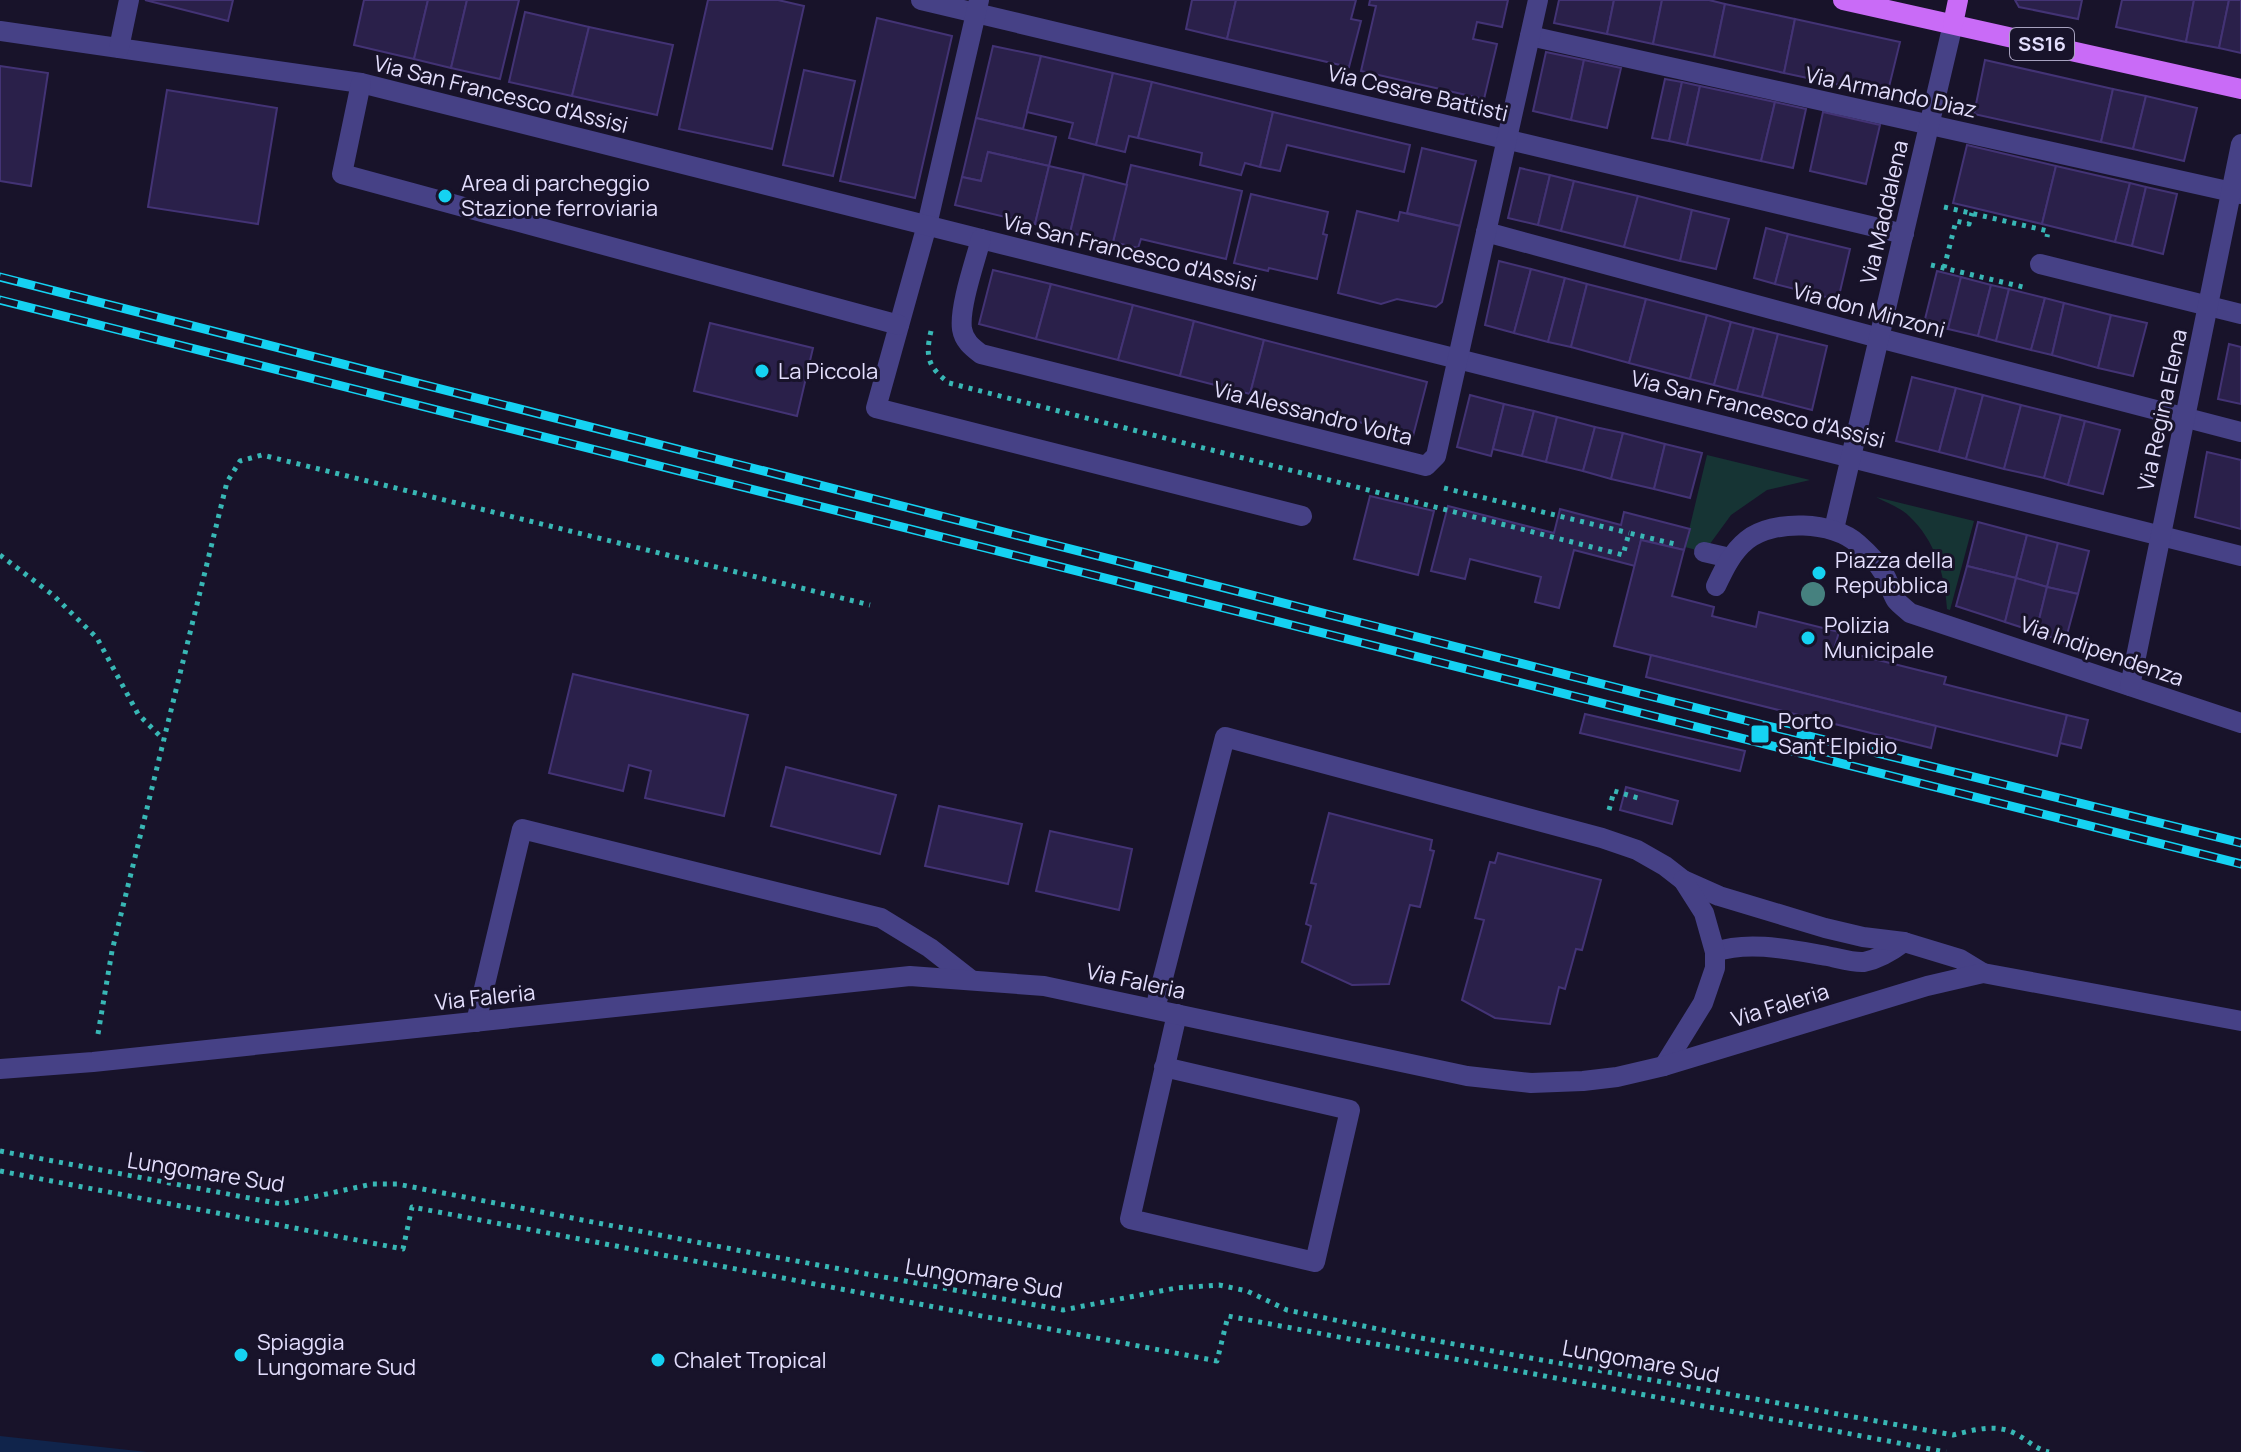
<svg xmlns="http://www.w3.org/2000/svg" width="2241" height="1452" viewBox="0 0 2241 1452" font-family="Manrope,sans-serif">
  <rect width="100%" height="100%" fill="#18132a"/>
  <!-- green -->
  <g fill="#163434">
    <polygon points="1707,455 1810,480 1767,490 1731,515 1704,552 1685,547"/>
    <path d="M 1876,497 L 1974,521 L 1950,610 L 1947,609 C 1945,575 1935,540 1909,516 C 1901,508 1887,503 1876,497 Z"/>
  </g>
  <!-- water -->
  <polygon fill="#10244b" points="0,1436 147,1452 0,1452"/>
  <!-- building -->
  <g fill="#2a204a" stroke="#433375" stroke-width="2">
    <polygon points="145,0 233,0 228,21"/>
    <polygon points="364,0 428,0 414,59 354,45"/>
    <polygon points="428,0 467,0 451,68 414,59"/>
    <polygon points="467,0 519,0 500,79 451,68"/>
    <polygon points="708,0 778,0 804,6 772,149 679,129"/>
    <polygon points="1192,0 1236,0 1227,39 1186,29"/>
    <polygon points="1236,0 1356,0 1351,19 1361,21 1349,67 1227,39"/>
    <polygon points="1370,0 1508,0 1502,27 1477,22 1473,39 1497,44 1484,99 1361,71 1376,6 1369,5"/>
    <polygon points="1559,0 1614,0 1607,34 1554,23"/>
    <polygon points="1614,0 1662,0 1653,44 1607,34"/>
    <polygon points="1662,0 1709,0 1725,4 1714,57 1653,44"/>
    <polygon points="2015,0 2082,0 2078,19 2019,7"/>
    <polygon points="2122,0 2194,0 2186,42 2116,27"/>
    <polygon points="2194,0 2229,0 2219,48 2186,42"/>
    <polygon points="2229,0 2241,0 2241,53 2219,48"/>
    <polygon points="1725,4 1795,19 1784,73 1714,57"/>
    <polygon points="525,12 589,27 572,96 509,82"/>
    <polygon points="877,18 952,36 915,198 840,181"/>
    <polygon points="1795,19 1900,42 1887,95 1784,73"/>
    <polygon points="589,27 673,45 657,115 572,96"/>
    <polygon points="993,46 1041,56 1023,129 976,118"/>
    <polygon points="1546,52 1584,60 1571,120 1533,111"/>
    <polygon points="1041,56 1113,73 1096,145 1069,138 1073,123 1027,112"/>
    <polygon points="1584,60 1621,68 1607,128 1571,120"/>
    <polygon points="1985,60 2113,89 2101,142 1974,114"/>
    <polygon points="0,66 48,73 31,186 0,181"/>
    <polygon points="804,70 855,81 833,176 783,165"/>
    <polygon points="1113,73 1152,82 1138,138 1129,136 1125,152 1096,145"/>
    <polygon points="1665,79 1682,82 1669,141 1652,138"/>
    <polygon points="1152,82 1273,112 1260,167 1245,163 1241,175 1200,165 1202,153 1138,138"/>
    <polygon points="1682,82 1700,86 1687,145 1669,141"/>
    <polygon points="1700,86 1775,102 1761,161 1687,145"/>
    <polygon points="2113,89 2146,96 2133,149 2101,142"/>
    <polygon points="167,90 277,108 258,224 148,207"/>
    <polygon points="2146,96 2197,108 2184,161 2133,149"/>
    <polygon points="1775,102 1806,109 1793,168 1761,161"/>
    <polygon points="1273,112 1410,145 1404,172 1287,145 1280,171 1260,167"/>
    <polygon points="1823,112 1880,125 1866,184 1810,171"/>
    <polygon points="976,118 1056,137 1049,166 988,152 981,181 962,177"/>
    <polygon points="1967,145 2056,166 2042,224 1953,203"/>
    <polygon points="1422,148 1476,161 1460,226 1407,213"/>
    <polygon points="988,152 1049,166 1035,224 955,205 962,177 981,181"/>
    <polygon points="1131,165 1242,191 1226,259 1141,239 1138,248 1113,242"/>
    <polygon points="1049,166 1084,174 1070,233 1035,224"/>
    <polygon points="2056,166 2130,183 2115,242 2042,224"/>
    <polygon points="1520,168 1550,175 1538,225 1508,218"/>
    <polygon points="1084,174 1127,185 1113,242 1070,233"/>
    <polygon points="1550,175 1574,181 1561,231 1538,225"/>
    <polygon points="1574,181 1638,196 1624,247 1561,231"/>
    <polygon points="2130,183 2146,187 2132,246 2115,242"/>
    <polygon points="2146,187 2177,194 2163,254 2132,246"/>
    <polygon points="1251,194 1328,212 1323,234 1327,235 1317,279 1269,268 1268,271 1234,263"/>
    <polygon points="1638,196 1692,210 1680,261 1624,247"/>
    <polygon points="1692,210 1729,219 1716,269 1680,261"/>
    <polygon points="1357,211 1398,221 1400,212 1460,226 1442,302 1436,307 1397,299 1381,304 1338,293"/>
    <polygon points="1766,228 1788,234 1775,284 1754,278"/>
    <polygon points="1788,234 1850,249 1838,300 1775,284"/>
    <polygon points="1499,261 1531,269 1514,333 1485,325"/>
    <polygon points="1531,269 1565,278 1548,342 1514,333"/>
    <polygon points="993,270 1051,284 1036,339 979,324"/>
    <polygon points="1937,271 1961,277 1948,329 1924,323"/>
    <polygon points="1961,277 1991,285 1978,336 1948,329"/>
    <polygon points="1565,278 1587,284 1571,347 1548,342"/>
    <polygon points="1051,284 1133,305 1118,360 1036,339"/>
    <polygon points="1587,284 1646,299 1629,363 1571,347"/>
    <polygon points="1991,285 2009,289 1996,341 1978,336"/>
    <polygon points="2009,289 2045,298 2031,350 1996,341"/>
    <polygon points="2045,298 2064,303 2052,355 2031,350"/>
    <polygon points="1646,299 1707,315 1690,379 1629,363"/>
    <polygon points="2064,303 2111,315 2098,368 2052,355"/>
    <polygon points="1133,305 1194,321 1180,376 1118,360"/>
    <polygon points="1707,315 1731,322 1714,385 1690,379"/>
    <polygon points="2111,315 2147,323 2133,376 2098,368"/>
    <polygon points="1194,321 1264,340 1250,394 1180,376"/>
    <polygon points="1731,322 1754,328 1737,391 1714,385"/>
    <polygon points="710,323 813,348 797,416 694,391"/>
    <polygon points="1754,328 1778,334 1762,397 1737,391"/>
    <polygon points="1778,334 1827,346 1812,410 1762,397"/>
    <polygon points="1264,340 1427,382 1413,436 1250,394"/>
    <polygon points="2229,344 2241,347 2241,404 2218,399"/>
    <polygon points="1912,377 1956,388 1939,452 1896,441"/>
    <polygon points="1956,388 1983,395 1966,459 1939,452"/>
    <polygon points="1470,395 1504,404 1491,456 1457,447"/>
    <polygon points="1983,395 2021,405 2004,469 1966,459"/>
    <polygon points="1504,404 1534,411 1522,456 1493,449"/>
    <polygon points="2021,405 2061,415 2044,478 2004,469"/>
    <polygon points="1534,411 1557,417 1546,462 1522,456"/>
    <polygon points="2061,415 2085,421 2068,485 2044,478"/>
    <polygon points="1557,417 1595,427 1583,471 1546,462"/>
    <polygon points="2085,421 2120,430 2103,494 2068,485"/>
    <polygon points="1595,427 1623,433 1611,479 1583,471"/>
    <polygon points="1623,433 1665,444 1654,489 1611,479"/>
    <polygon points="1665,444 1702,453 1690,498 1654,489"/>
    <polygon points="2207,452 2241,460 2241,529 2195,517"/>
    <polygon points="1370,496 1434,511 1418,575 1354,559"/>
    <polygon points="1448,506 1554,533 1560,509 1621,525 1624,512 1690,529 1684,550 1641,540 1635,566 1574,550 1559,608 1535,602 1541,577 1470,559 1465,579 1431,571"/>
    <polygon points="1978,522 2027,535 2016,578 1967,566"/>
    <polygon points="2027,535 2058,543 2047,587 2016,578"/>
    <polygon points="1641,540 1684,550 1672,596 1714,607 1712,616 1756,627 1759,612 1839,632 1834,649 1946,677 1944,684 2067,715 2057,756 1614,646"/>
    <polygon points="2058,543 2089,551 2078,594 2047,587"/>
    <polygon points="1967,566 2016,578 2005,622 1956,606"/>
    <polygon points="2016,578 2047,587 2036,632 2005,622"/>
    <polygon points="2047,587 2078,594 2065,642 2036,632"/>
    <polygon points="1651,655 1936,726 1931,748 1646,677"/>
    <polygon points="573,674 748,715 724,816 645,798 651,771 629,765 623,791 549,773"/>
    <polygon points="1585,714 1745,751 1740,771 1580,733"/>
    <polygon points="2067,715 2088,720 2081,748 2060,743"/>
    <polygon points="786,767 896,795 880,854 771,826"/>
    <polygon points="1626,787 1678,801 1672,824 1620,810"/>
    <polygon points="939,806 1022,824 1008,884 925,866"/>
    <polygon points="1329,813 1432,840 1430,850 1434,851 1420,907 1410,905 1389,984 1352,985 1302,962 1311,926 1306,924 1316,884 1311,883"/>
    <polygon points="1050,831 1132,849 1119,910 1036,891"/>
    <polygon points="1498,853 1601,880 1582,950 1576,949 1565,989 1559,987 1550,1024 1495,1018 1462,1000 1484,920 1475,918 1490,862 1495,863"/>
  </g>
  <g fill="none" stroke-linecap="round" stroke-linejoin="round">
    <!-- path -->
    <g stroke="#38b7b5" stroke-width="5" stroke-dasharray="4 6" stroke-linecap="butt">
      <polyline points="1944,207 2048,231 2047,237"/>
      <polyline points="1931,265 2023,287"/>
      <polyline points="1944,268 1956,221 1969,224 1972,213"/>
      <path d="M 931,331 C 925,357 928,367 949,383 L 1623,555 L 1629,533 L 1679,545"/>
      <polyline points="1444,488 1629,533"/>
      <polyline points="0,555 53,595 97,638 138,714 164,740"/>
      <polyline points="1609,810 1614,791 1638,798"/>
      <polyline points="98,1034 112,951 227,482 240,461 262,455 870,605"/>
      <path d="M 0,1151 L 281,1204 L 372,1184 L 397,1184 L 742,1251 L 1063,1310 L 1176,1288 L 1219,1285 L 1247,1291 L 1287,1310 L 1421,1338 L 1953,1435 C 1974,1430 1996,1423 2016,1434 C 2028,1440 2035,1449 2049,1452"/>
      <polyline points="0,1171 403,1249 412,1207 1217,1361 1228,1316 1946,1452"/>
    </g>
    <!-- minor -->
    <g stroke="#464186" stroke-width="20">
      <polyline points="921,0 1904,234"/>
      <polyline points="979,0 927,225 876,408 1302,516"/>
      <polyline points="0,31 361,83 2241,556"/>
      <polyline points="1530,36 2241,194"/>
      <polyline points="119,48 129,0"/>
      <polyline points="361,83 342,174 899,325"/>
      <polyline points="1486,232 1879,338 2241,432"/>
      <path d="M 981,239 C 975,262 959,307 962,329 C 964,341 972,347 981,354 L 1426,466 L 1436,456 L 1538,0"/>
      <polyline points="2040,264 2241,314"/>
      <polyline points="1834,529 1953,24"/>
      <polyline points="1704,552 1730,558"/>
      <path d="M 1716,586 C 1724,569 1732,552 1747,540 C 1773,519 1834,521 1858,544 C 1867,552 1877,562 1883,572 C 1889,581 1891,592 1896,600 C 1900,605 1906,609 1910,613 L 2241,723"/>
      <polyline points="2130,686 2241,144"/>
      <path d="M 1715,952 C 1749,940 1792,950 1827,956 C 1838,958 1853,963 1864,962 C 1879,959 1892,951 1904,942"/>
      <polyline points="1155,1009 1225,737 1602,838 1637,850 1665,866 1683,880 1719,896 1825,928 1863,937 1904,942 1960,959 1983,973"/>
      <polyline points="476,1022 522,829 881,918 930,948 971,980"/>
      <polyline points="1664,1066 1703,1003 1715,968 1715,952 1704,913 1683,880"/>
      <polyline points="1164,1067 1350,1110 1315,1262 1130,1219 1177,1014"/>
      <polyline points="0,1069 93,1062 910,976 1044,986 1467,1076 1531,1083 1583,1081 1617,1077 1664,1066 1927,986 1983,973 2241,1021"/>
    </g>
    <!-- major -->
    <g stroke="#c96bf7" stroke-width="20">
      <polyline points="1843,0 2241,89"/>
      <polyline points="1953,24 1958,0"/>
    </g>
    <!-- rail casing -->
    <g stroke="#15d2f2" stroke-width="9">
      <g id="rail">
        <polyline points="0,277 1768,726 2241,843"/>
        <polyline points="0,300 2241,864"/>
      </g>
    </g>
    <!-- rail -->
    <use href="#rail" stroke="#18132a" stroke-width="6" stroke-dasharray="18" stroke-linecap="butt"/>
  </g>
  <!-- trees -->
  <circle fill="#46817f" cx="1813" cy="594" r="12"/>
  <!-- markers -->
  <g fill="#15d2f2" stroke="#18132a" stroke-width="3">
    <circle cx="445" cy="196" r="8"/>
    <circle cx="762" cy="371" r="8"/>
    <circle cx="1819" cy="573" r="8"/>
    <circle cx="1808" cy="638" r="8"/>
    <rect x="1750" y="724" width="20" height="20" rx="4"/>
    <circle cx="241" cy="1355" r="8"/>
    <circle cx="658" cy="1360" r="8"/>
  </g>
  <g text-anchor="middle" stroke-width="6" stroke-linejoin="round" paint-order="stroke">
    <!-- shield labels -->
    <rect fill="#18132a" stroke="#a6a1be" stroke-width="2" x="2010" y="28" width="64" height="32" rx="6"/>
    <g font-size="20" font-weight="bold" fill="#e3defd">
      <text x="2042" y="51">SS16</text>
    </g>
    <!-- street labels -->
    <g font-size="22" fill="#e3defd" stroke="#18132a">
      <text transform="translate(1891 92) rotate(12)" y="8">Via Armando Diaz</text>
      <text transform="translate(1418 93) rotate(13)" y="8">Via Cesare Battisti</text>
      <text transform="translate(501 94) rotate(14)" y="8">Via San Francesco d'Assisi</text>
      <text transform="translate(1884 212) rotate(-77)" y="8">Via Maddalena</text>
      <text transform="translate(1130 252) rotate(14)" y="8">Via San Francesco d'Assisi</text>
      <text transform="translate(1869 310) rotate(15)" y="8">Via don Minzoni</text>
      <text transform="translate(1758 409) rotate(14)" y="8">Via San Francesco d'Assisi</text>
      <text transform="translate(2162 410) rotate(-78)" y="8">Via Regina Elena</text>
      <text transform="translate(1313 413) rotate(14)" y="8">Via Alessandro Volta</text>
      <text transform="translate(2102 651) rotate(19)" y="8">Via Indipendenza</text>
      <text transform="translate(1136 981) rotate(12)" y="8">Via Faleria</text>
      <text transform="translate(485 997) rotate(-6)" y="8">Via Faleria</text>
      <text transform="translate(1780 1005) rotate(-17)" y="8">Via Faleria</text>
      <text transform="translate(206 1172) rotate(9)" y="8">Lungomare Sud</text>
      <text transform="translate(984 1278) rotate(9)" y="8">Lungomare Sud</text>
      <text transform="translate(1641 1361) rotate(10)" y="8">Lungomare Sud</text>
    </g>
    <!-- poi labels -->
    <g font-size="22" fill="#e3defd" stroke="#18132a" text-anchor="start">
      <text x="461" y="191">Area di parcheggio<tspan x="461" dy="25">Stazione ferroviaria</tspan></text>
      <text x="778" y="379">La Piccola</text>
      <text x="1835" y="568">Piazza della<tspan x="1835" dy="25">Repubblica</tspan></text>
      <text x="1824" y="633">Polizia<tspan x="1824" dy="25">Municipale</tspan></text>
      <text x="1778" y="729">Porto<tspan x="1778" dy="25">Sant'Elpidio</tspan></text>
      <text x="257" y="1350">Spiaggia<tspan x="257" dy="25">Lungomare Sud</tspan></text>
      <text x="674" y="1368">Chalet Tropical</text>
    </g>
  </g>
</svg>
